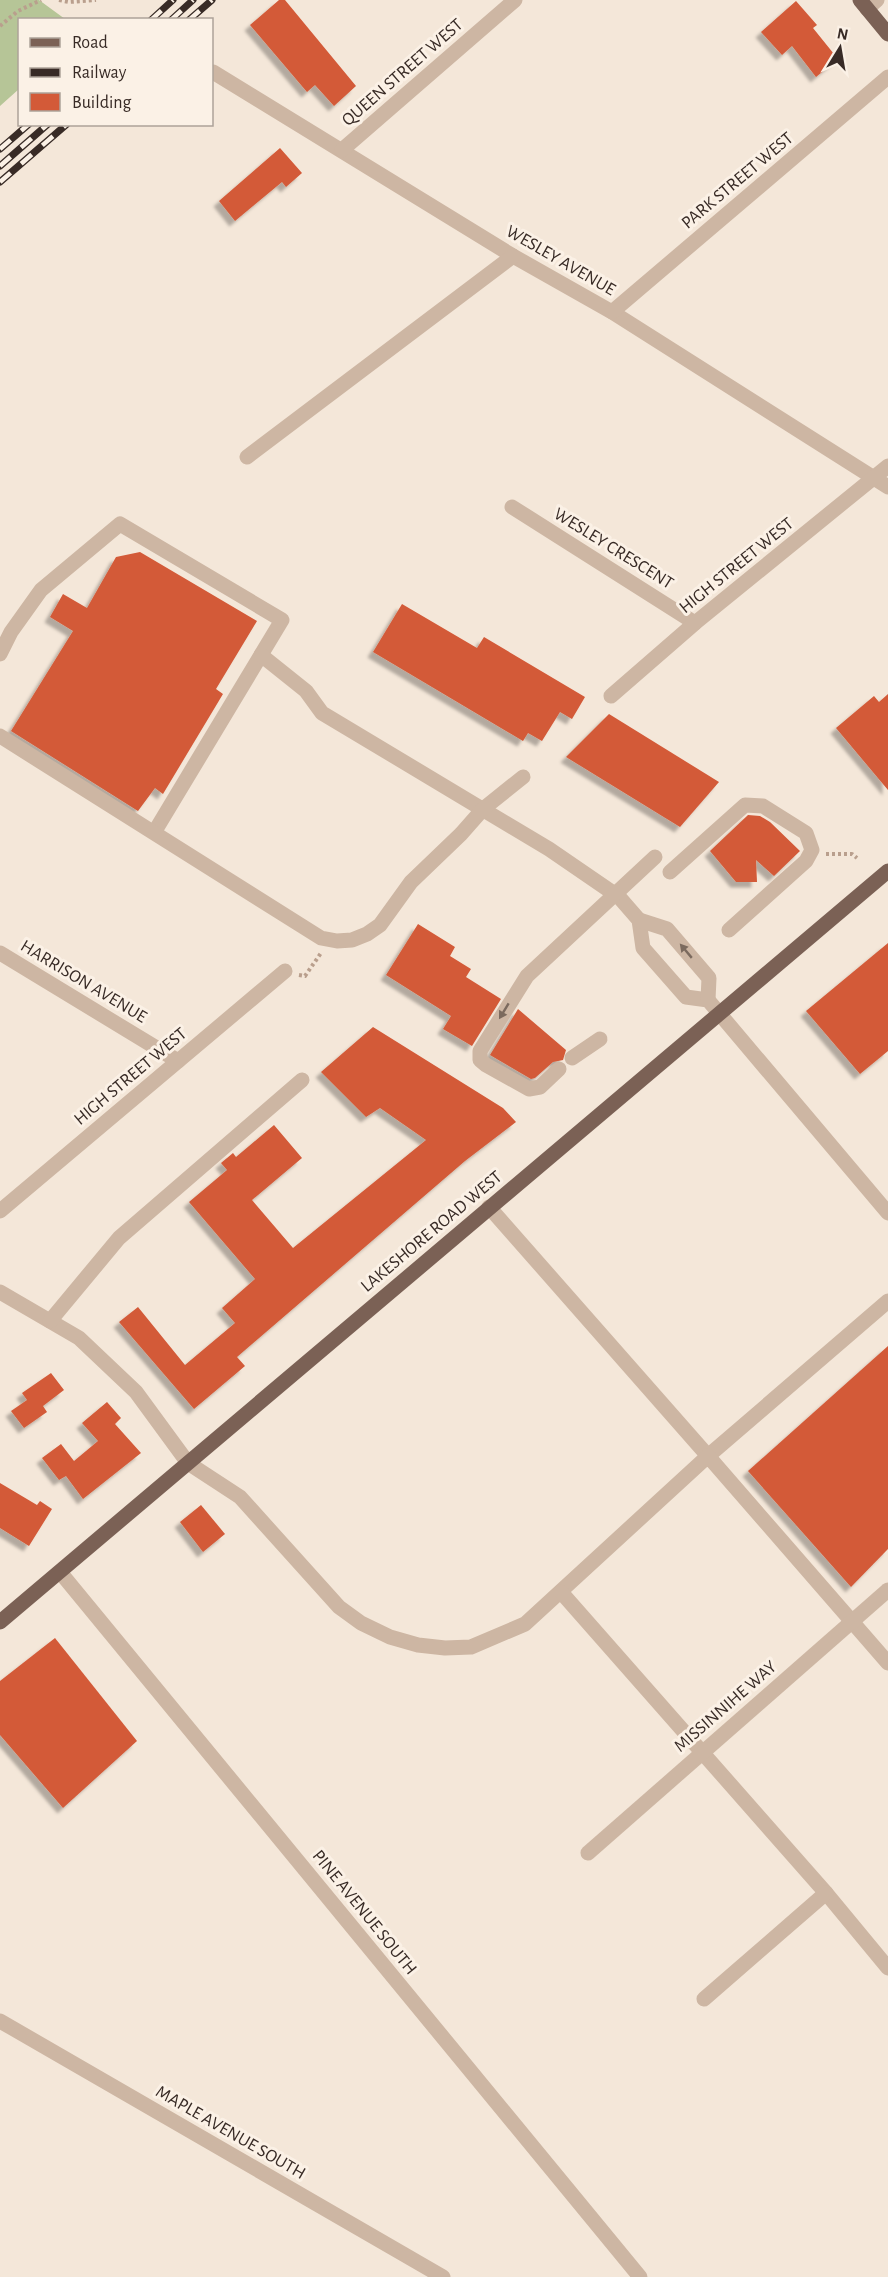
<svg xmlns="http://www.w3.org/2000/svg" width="888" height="2277" viewBox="0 0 888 2277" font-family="'Alegreya Sans',sans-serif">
  <defs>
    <filter id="shadow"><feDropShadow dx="-5.5" dy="5.5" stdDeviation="1.5" flood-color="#0004"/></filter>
  </defs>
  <rect width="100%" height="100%" fill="#f4e7d9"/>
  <!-- green -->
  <polygon fill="#b6c597" points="0,0 39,0 65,19 20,20 19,89 0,106"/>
  <!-- building -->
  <g fill="#d35a38" filter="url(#shadow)">
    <polygon points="279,0 285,0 356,86 334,106 315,85 307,92 250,25"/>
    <polygon points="796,1 817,25 813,28 838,59 816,77 792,46 782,55 761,32"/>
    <polygon points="280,148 302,173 286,187 282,182 235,221 219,201"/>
    <polygon points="140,552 257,621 216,689 223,694 163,794 155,788 138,811 11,731 73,631 50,617 63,594 87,608 116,557"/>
    <polygon points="402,604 477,648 484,637 585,697 572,719 560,712 542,741 528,733 523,741 373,652"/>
    <polygon points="888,694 888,790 836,728 874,696 879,702"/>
    <polygon points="609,714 719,782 680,827 566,757"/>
    <polygon points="748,815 760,816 770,822 800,851 774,876 756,860 757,882 736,882 710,851"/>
    <polygon points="418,924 455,947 450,956 471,969 466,977 501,999 472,1046 443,1029 451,1016 386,975"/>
    <polygon points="888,943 888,1051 860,1074 806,1011"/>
    <polygon points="518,1009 566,1050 563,1060 553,1062 535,1078 531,1079 490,1055"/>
    <polygon points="373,1027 503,1108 516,1122 465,1161 237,1357 245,1366 194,1409 119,1322 138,1307 185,1365 235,1323 222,1308 255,1279 189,1202 227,1170 221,1163 233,1153 236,1157 274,1125 302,1158 252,1200 293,1248 426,1140 380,1108 366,1117 321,1072"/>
    <polygon points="888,1346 888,1549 851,1587 748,1471"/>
    <polygon points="51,1373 64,1390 43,1406 47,1412 24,1428 11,1411 27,1400 22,1393"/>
    <polygon points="107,1402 121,1418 115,1424 141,1453 83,1499 66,1476 59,1480 42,1458 61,1444 74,1461 98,1441 82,1423"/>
    <polygon points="0,1483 37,1505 40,1501 52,1509 29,1546 0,1528"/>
    <polygon points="201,1505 225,1534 203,1552 180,1522"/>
    <polygon points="55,1638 137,1741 63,1808 0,1735 0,1681"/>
  </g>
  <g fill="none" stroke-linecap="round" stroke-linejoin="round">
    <!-- path -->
    <g stroke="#b99f8d" stroke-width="4" stroke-dasharray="3 3" stroke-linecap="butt">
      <polyline points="59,0 69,2 96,0"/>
      <polyline points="0,26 18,11 41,0"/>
      <polyline points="826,854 852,854 857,858"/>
      <polyline points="299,975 305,976 321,953"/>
    </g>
    <!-- minor -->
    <g stroke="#cdb6a3" stroke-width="15">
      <polyline points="867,9 877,0"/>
      <polyline points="213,72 513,256 612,312 888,487"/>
      <polyline points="342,150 515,0"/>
      <polyline points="612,312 888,77"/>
      <polyline points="247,457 513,256"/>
      <polyline points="512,507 695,623"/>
      <polyline points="0,654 11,632 41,590 120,524 282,620 155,831"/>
      <polyline points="261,655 306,691 322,713 549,849 619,897 639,920 643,948 686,997 708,1000 888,1213"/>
      <polyline points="611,696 695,623 888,466"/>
      <polyline points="0,736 321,938 337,941 352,940 367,934 380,925 411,882 461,834 483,809 523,777"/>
      <polyline points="670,872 745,805 763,806 806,833 812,850 806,861 729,930"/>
      <polyline points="639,920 667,929 709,978 708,1000"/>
      <polyline points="0,953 178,1061"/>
      <polyline points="572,1058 600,1039"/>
      <polyline points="559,1069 540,1087 529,1089 486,1065 480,1060 480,1051 527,976 655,857"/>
      <polyline points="489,1207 708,1456 888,1301"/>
      <polyline points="0,1211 285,971"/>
      <polyline points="0,1292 79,1338 136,1392 188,1463 240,1497 339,1607 361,1623 390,1637 418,1645 445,1648 471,1647 525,1624 708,1456 888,1663"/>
      <polyline points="50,1321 119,1238 302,1080"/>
      <polyline points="60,1572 640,2277"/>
      <polyline points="561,1592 826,1893 888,1968"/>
      <polyline points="588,1853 888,1590"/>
      <polyline points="704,1999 826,1893"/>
      <polyline points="0,2021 443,2277"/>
    </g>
    <!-- major -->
    <g stroke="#7b6155" stroke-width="15">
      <polyline points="860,0 888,34"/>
      <polyline points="0,1622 888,871"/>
    </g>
    <!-- rail casing -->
    <g stroke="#382b26" stroke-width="7">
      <g id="rail">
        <polyline points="151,20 173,0"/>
        <polyline points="171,20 193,0"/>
        <polyline points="189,20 212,0"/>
        <polyline points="0,149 29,124"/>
        <polyline points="0,166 48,124"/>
        <polyline points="0,182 67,124"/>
      </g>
    </g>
    <!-- rail -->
    <use href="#rail" stroke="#fbf1e6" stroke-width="4.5" stroke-dasharray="14" stroke-linecap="butt"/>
  </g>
  <!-- one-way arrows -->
  <defs><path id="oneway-solid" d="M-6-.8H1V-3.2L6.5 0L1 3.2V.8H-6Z" transform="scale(1.5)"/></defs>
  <g fill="#7b6a5e">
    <use href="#oneway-solid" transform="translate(686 951) rotate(-130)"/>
    <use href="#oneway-solid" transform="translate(504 1011) rotate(121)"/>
  </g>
  <g text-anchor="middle" stroke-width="6" stroke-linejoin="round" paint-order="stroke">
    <!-- street labels -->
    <g font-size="18" fill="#382b26" stroke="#fbf1e6">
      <text transform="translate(402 72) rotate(-41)" y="6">QUEEN STREET WEST</text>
      <text transform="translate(737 180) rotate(-40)" y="6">PARK STREET WEST</text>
      <text transform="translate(561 260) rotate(30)" y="6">WESLEY AVENUE</text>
      <text transform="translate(614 548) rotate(32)" y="6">WESLEY CRESCENT</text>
      <text transform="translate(736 565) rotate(-39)" y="6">HIGH STREET WEST</text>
      <text transform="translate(84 981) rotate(31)" y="6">HARRISON AVENUE</text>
      <text transform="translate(130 1076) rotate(-40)" y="6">HIGH STREET WEST</text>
      <text transform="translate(431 1231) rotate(-40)" y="6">LAKESHORE ROAD WEST</text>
      <text transform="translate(725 1706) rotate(-41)" y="6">MISSINNIHE WAY</text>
      <text transform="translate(365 1912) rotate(51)" y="6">PINE AVENUE SOUTH</text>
      <text transform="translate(231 2132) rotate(30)" y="6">MAPLE AVENUE SOUTH</text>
    </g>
  </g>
  <!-- legend -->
  <rect x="18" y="18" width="195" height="108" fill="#fbf1e6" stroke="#ada299" stroke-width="1.5"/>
  <rect x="30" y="38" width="30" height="9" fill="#7b6155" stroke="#ada299" stroke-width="1.5"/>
  <text x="72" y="48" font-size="18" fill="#382b26">Road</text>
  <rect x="30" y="68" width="30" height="9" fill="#382b26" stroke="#ada299" stroke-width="1.5"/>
  <text x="72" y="78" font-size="18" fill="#382b26">Railway</text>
  <rect x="30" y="93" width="30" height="18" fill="#d35a38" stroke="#ada299" stroke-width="1.5"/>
  <text x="72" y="108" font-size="18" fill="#382b26">Building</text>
  <!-- north arrow -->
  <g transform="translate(840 48) rotate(11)" stroke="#fbf1e6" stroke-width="4.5" paint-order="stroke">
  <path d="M0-4.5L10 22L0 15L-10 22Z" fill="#382b26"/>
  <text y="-9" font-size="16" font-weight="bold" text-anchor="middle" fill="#382b26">N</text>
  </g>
</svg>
